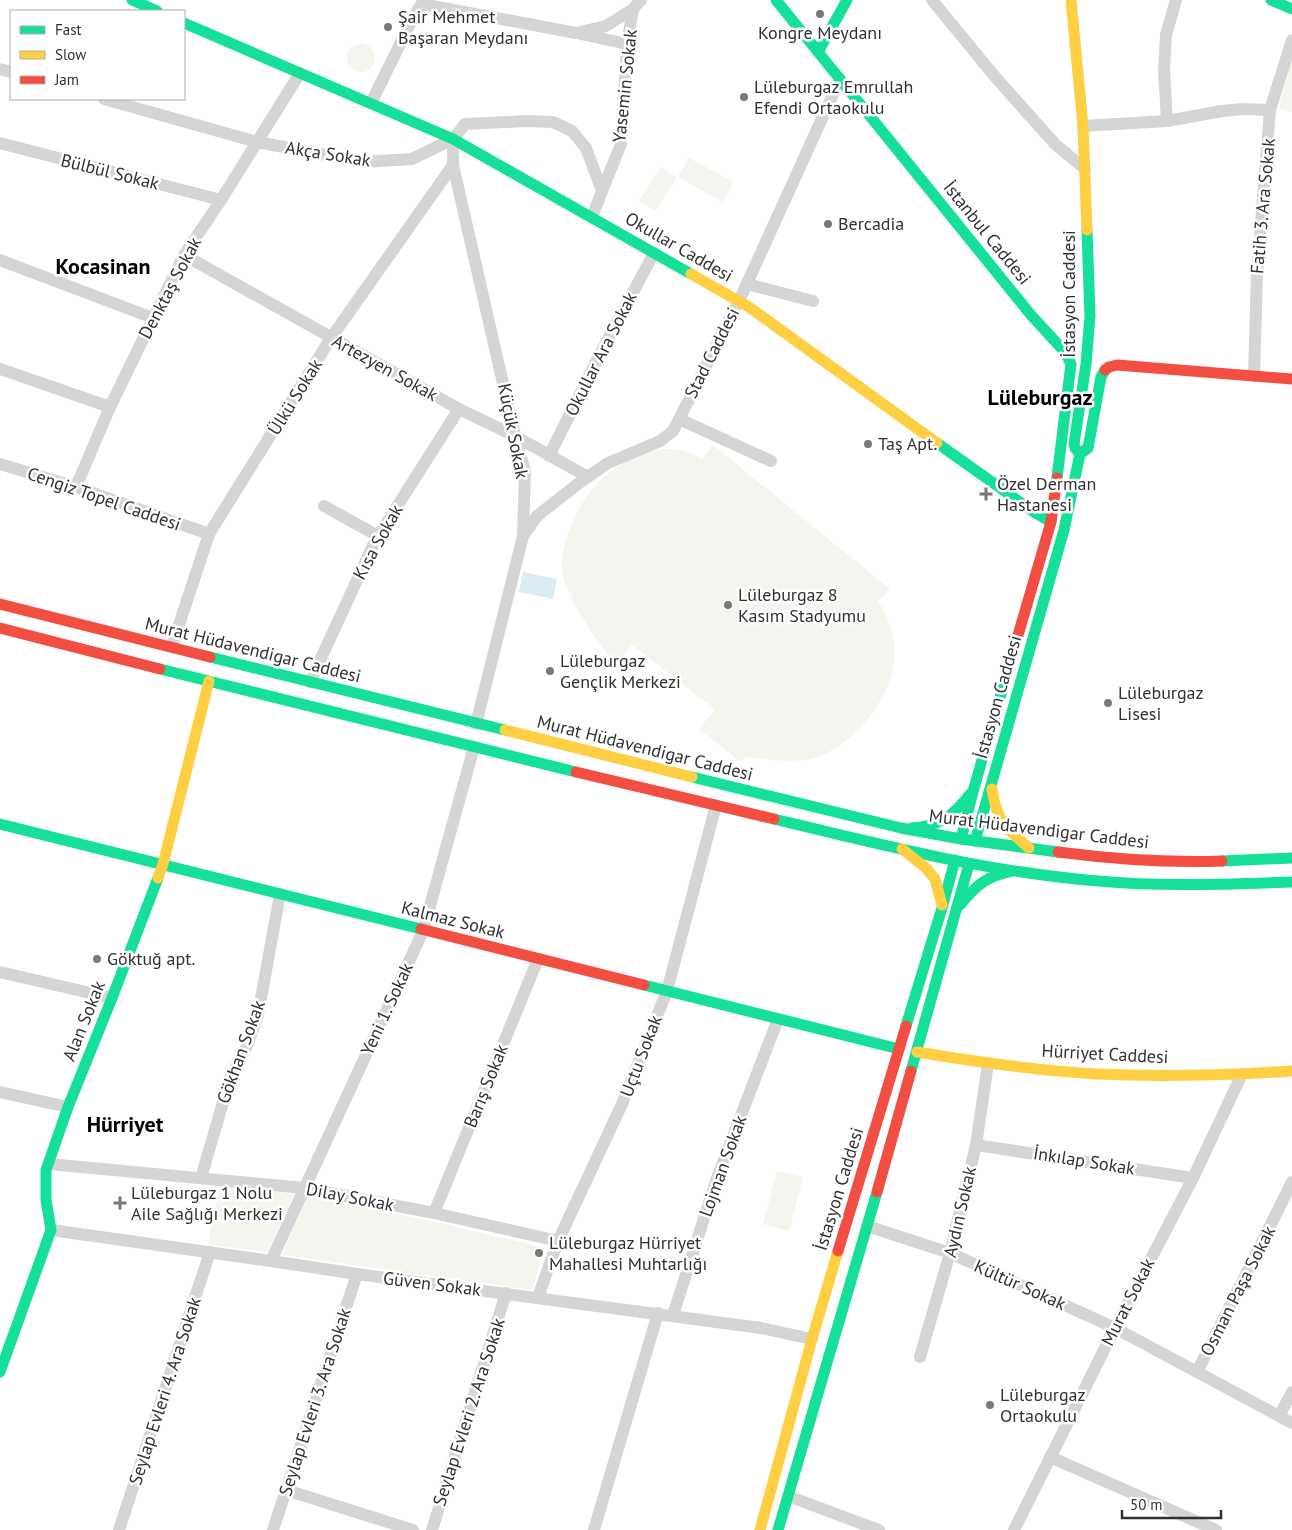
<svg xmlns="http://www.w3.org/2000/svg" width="1292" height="1530" viewBox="0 0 1292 1530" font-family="'PT Sans',sans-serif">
  <rect width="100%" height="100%" fill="#fff"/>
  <!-- green -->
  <g fill="#f2f6ee">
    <circle cx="361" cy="58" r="14"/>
    <polygon points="1291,64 1292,64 1292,112 1279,108"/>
    <polygon points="689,158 734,182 723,202 678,177"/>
    <polygon points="661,167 677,178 655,211 639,201"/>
    <path d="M 713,445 L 890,589 L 878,601 C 890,620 897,641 894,663 C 888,703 850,750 810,759 C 788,764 767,758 746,757 L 741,762 L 699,729 L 715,709 L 632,645 L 615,666 C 599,641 565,599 562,570 C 561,558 563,548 567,537 C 578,502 600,473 633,458 C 645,453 657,448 670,449 C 681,449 692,453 702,459 Z"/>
    <polygon points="777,1171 803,1177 789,1231 763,1224"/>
    <polygon points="220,1186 294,1194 268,1252 208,1245"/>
    <polygon points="307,1196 431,1221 545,1248 532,1290 282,1255"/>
  </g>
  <!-- water -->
  <polygon fill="#dcebf2" points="523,572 557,579 553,599 519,592"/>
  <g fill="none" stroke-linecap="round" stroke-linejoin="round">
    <!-- street -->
    <g stroke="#d5d5d5" stroke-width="12">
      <polyline points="932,0 996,78 1055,144 1085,169"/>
      <polyline points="422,4 576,33 606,26 633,9 641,0"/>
      <polyline points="581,34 627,44"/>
      <polyline points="0,69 11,72"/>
      <polyline points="104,99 257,142 363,162 412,159 453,139 465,124 526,121 553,122 572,131 586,148 602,191 592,217"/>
      <polyline points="371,103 414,16 424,0"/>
      <polyline points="1167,121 1164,71 1166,35 1176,0"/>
      <polyline points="1083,126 1167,121 1222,111 1243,109 1270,110"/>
      <polyline points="453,139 453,165 515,436 525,471 523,536 476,724"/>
      <polyline points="0,143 221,200"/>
      <polyline points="602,191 621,144 627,44 633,9"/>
      <polyline points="184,255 459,409 515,436 588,477"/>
      <polyline points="0,260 153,318"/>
      <polyline points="747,284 813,301"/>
      <polyline points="0,369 110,407"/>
      <polyline points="1254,376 1257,274 1270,110 1292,40"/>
      <polyline points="679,419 771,461"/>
      <polyline points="549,456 600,354 654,253"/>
      <polyline points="0,464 76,487 209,534"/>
      <polyline points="76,487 110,407 184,255 221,200 300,73"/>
      <polyline points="324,506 378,536"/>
      <polyline points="523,536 537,516 579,483 608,463 660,441 673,431 739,301 840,79"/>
      <polyline points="172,646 209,534 331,338 453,165"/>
      <polyline points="310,682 375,541 459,409"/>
      <polyline points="0,972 112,998"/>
      <polyline points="0,1092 68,1107"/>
      <polyline points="976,1145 1193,1178"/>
      <polyline points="49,1164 304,1188 434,1213 558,1241"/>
      <polyline points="201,1178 230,1078 247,1046 258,1015 280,894"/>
      <polyline points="434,1213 538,959"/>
      <polyline points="867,1226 950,1253 1115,1328 1292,1423"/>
      <polyline points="51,1230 271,1261 357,1274 761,1328 812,1339"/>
      <polyline points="271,1261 423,931 474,747"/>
      <polyline points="538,1297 558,1241 622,1104 667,991 716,805"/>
      <polyline points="673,1315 717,1178 778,1019"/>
      <polyline points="920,1357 950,1253 976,1145 988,1064"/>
      <polyline points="1197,1372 1292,1182"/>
      <polyline points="1279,1416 1292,1392"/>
      <polyline points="1050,1457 1216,1530"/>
      <polyline points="286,1490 413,1530"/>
      <polyline points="788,1496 879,1530"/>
      <polyline points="119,1530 210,1252"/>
      <polyline points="273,1530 357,1274"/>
      <polyline points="432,1530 506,1293"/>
      <polyline points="594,1530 658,1313"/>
      <polyline points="1014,1530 1115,1328 1193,1178 1242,1074"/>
    </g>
    <!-- fast -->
    <g stroke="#16e098" stroke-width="11">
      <polyline points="132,0 157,11"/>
      <polyline points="776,0 1031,315 1065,352 1071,364 1057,478"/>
      <polyline points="1271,0 1292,9"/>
      <polyline points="184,23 453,139 691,274"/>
      <polyline points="818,52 847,0"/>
      <polyline points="937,443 1034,512 1051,522"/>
      <polyline points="1080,454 1075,448 1074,444 1086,364 1090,316 1087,230"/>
      <polyline points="210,657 505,730"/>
      <polyline points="160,669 576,772"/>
      <polyline points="692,777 901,828 961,839 1058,852"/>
      <path d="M 774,819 C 881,845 988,872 1098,881 C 1163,887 1228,884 1292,882"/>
      <polyline points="0,824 421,929"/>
      <path d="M 912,828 C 940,826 953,816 970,794"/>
      <polyline points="961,839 974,788 1014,649"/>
      <polyline points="975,841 1064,530 1080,454 1088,448 1101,377 1105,370"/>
      <polyline points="1222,861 1292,858"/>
      <path d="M 960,905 C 976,885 987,876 1012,871"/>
      <polyline points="644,985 899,1049"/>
      <polyline points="906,1026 942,908 955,860"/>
      <polyline points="911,1071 969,864"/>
      <polyline points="0,1372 51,1230 46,1200 46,1170 68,1107 112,998 158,878"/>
      <polyline points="778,1530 877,1192"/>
    </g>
    <!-- slow -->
    <g stroke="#ffcf43" stroke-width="11">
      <polyline points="1071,0 1083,126 1087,230"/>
      <polyline points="691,274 749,307 937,443"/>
      <polyline points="505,730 692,777"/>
      <path d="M 992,789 C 997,821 1005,828 1029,848"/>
      <polyline points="902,849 926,868 935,879 942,905"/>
      <polyline points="158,878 163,864 209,681"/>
      <path d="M 917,1052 C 977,1062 1037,1071 1098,1074 C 1163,1077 1227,1075 1292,1071"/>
      <polyline points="760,1530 812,1339 838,1251"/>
    </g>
    <!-- jam -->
    <g stroke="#f24e42" stroke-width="11">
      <polyline points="1105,370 1109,367 1117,365 1292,379"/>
      <polyline points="0,604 210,657"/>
      <polyline points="0,628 160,669"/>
      <polyline points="1014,649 1051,522 1057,478"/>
      <polyline points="576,772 774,819"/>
      <path d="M 1058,852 C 1112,859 1167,863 1222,861"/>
      <polyline points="421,929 644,985"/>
      <polyline points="877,1192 911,1071"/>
      <polyline points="838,1251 906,1026"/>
    </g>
  </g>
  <!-- markers -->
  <g fill="#797979" stroke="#fff" stroke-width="2">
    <circle cx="820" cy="14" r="5"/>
    <circle cx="388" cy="27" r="5"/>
    <circle cx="744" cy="97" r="5"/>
    <circle cx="828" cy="224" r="5"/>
    <circle cx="868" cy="444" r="5"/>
    <path d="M983.5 486.5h5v5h5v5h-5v5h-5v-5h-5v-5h5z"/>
    <circle cx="728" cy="605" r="5"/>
    <circle cx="550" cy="671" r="5"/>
    <circle cx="1108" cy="703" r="5"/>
    <circle cx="97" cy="959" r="5"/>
    <path d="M117.5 1195.5h5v5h5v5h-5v5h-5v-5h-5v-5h5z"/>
    <circle cx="539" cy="1253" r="5"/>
    <circle cx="990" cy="1405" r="5"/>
  </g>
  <g text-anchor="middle" stroke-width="5" stroke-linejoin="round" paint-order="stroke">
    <!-- poi labels -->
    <g font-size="18" fill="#313131" stroke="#fff" text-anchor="start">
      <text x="398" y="23">Şair Mehmet<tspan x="398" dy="21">Başaran Meydanı</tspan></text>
      <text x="820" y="39" text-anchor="middle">Kongre Meydanı</text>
      <text x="754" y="93">Lüleburgaz Emrullah<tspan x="754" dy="21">Efendi Ortaokulu</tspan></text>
      <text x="838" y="230">Bercadia</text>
      <text x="878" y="450">Taş Apt.</text>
      <text x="997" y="490">Özel Derman<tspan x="997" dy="21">Hastanesi</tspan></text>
      <text x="738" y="601">Lüleburgaz 8<tspan x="738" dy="21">Kasım Stadyumu</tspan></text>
      <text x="560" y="667">Lüleburgaz<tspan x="560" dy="21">Gençlik Merkezi</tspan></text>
      <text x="1118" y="699">Lüleburgaz<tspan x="1118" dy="21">Lisesi</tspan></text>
      <text x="107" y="965">Göktuğ apt.</text>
      <text x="131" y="1199">Lüleburgaz 1 Nolu<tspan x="131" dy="21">Aile Sağlığı Merkezi</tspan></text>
      <text x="549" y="1249">Lüleburgaz Hürriyet<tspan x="549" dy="21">Mahallesi Muhtarlığı</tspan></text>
      <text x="1000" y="1401">Lüleburgaz<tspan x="1000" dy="21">Ortaokulu</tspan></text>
    </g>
    <!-- street labels -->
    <g font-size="18" fill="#313131" stroke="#fff">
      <text transform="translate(625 86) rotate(-84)" y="6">Yasemin Sokak</text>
      <text transform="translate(328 154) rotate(9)" y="6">Akça Sokak</text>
      <text transform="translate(110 172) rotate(14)" y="6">Bülbül Sokak</text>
      <text transform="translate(1263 206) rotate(-85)" y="6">Fatih 3. Ara Sokak</text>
      <text transform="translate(987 233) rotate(51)" y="6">İstanbul Caddesi</text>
      <text transform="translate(679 247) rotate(30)" y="6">Okullar Caddesi</text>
      <text transform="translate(170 288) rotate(-62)" y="6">Denktaş Sokak</text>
      <text transform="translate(1069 294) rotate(-90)" y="6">İstasyon Caddesi</text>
      <text transform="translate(712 353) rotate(-63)" y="6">Stad Caddesi</text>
      <text transform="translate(601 354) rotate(-63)" y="6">Okullar Ara Sokak</text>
      <text transform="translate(385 368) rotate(29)" y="6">Artezyen Sokak</text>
      <text transform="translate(295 397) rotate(-58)" y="6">Ülkü Sokak</text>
      <text transform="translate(513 431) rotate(79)" y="6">Küçük Sokak</text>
      <text transform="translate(104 499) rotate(19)" y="6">Cengiz Topel Caddesi</text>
      <text transform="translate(378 542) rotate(-61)" y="6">Kısa Sokak</text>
      <text transform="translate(253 650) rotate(14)" y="6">Murat Hüdavendigar Caddesi</text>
      <text transform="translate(998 697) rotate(-74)" y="6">İstasyon Caddesi</text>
      <text transform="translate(645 748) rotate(14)" y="6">Murat Hüdavendigar Caddesi</text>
      <text transform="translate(1039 829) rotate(7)" y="6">Murat Hüdavendigar Caddesi</text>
      <text transform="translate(453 920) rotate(14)" y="6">Kalmaz Sokak</text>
      <text transform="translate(387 1009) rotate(-65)" y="6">Yeni 1. Sokak</text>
      <text transform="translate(84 1021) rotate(-68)" y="6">Alan Sokak</text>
      <text transform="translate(241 1052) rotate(-70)" y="6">Gökhan Sokak</text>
      <text transform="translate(1105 1054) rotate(3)" y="6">Hürriyet Caddesi</text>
      <text transform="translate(641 1056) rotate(-69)" y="6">Uçtu Sokak</text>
      <text transform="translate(486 1086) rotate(-68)" y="6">Barış Sokak</text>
      <text transform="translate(1084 1161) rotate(9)" y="6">İnkılap Sokak</text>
      <text transform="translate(723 1166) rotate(-70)" y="6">Lojman Sokak</text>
      <text transform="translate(839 1189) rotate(-73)" y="6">İstasyon Caddesi</text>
      <text transform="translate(350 1197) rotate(11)" y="6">Dilay Sokak</text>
      <text transform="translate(960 1212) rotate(-77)" y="6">Aydın Sokak</text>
      <text transform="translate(432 1284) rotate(7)" y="6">Güven Sokak</text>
      <text transform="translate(1020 1285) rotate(24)" y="6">Kültür Sokak</text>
      <text transform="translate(1238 1291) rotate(-63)" y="6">Osman Paşa Sokak</text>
      <text transform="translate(1128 1302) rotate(-63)" y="6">Murat Sokak</text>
      <text transform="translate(165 1391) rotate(-72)" y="6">Seylap Evleri 4. Ara Sokak</text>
      <text transform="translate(315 1402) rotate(-72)" y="6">Seylap Evleri 3. Ara Sokak</text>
      <text transform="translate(469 1412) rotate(-72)" y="6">Seylap Evleri 2. Ara Sokak</text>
    </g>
    <!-- district labels -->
    <g font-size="22" font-weight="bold" fill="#000" stroke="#fff">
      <text x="103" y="274">Kocasinan</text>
      <text x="1040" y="405">Lüleburgaz</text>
      <text x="125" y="1132">Hürriyet</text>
    </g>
  </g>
  <!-- legend -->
  <rect x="10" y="10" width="175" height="90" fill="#ffffff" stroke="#adadad"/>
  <rect x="20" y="26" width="25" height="8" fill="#16e098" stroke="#adadad"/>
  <text x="55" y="35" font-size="15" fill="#313131">Fast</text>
  <rect x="20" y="51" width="25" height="8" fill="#ffcf43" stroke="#adadad"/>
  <text x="55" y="60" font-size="15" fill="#313131">Slow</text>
  <rect x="20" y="76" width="25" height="8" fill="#f24e42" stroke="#adadad"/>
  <text x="55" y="85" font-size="15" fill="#313131">Jam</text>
  <!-- scale -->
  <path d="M1122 1510v8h99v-8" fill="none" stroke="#313131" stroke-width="2.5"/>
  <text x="1130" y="1510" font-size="15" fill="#313131" stroke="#ffffff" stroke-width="4" paint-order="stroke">50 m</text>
</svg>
